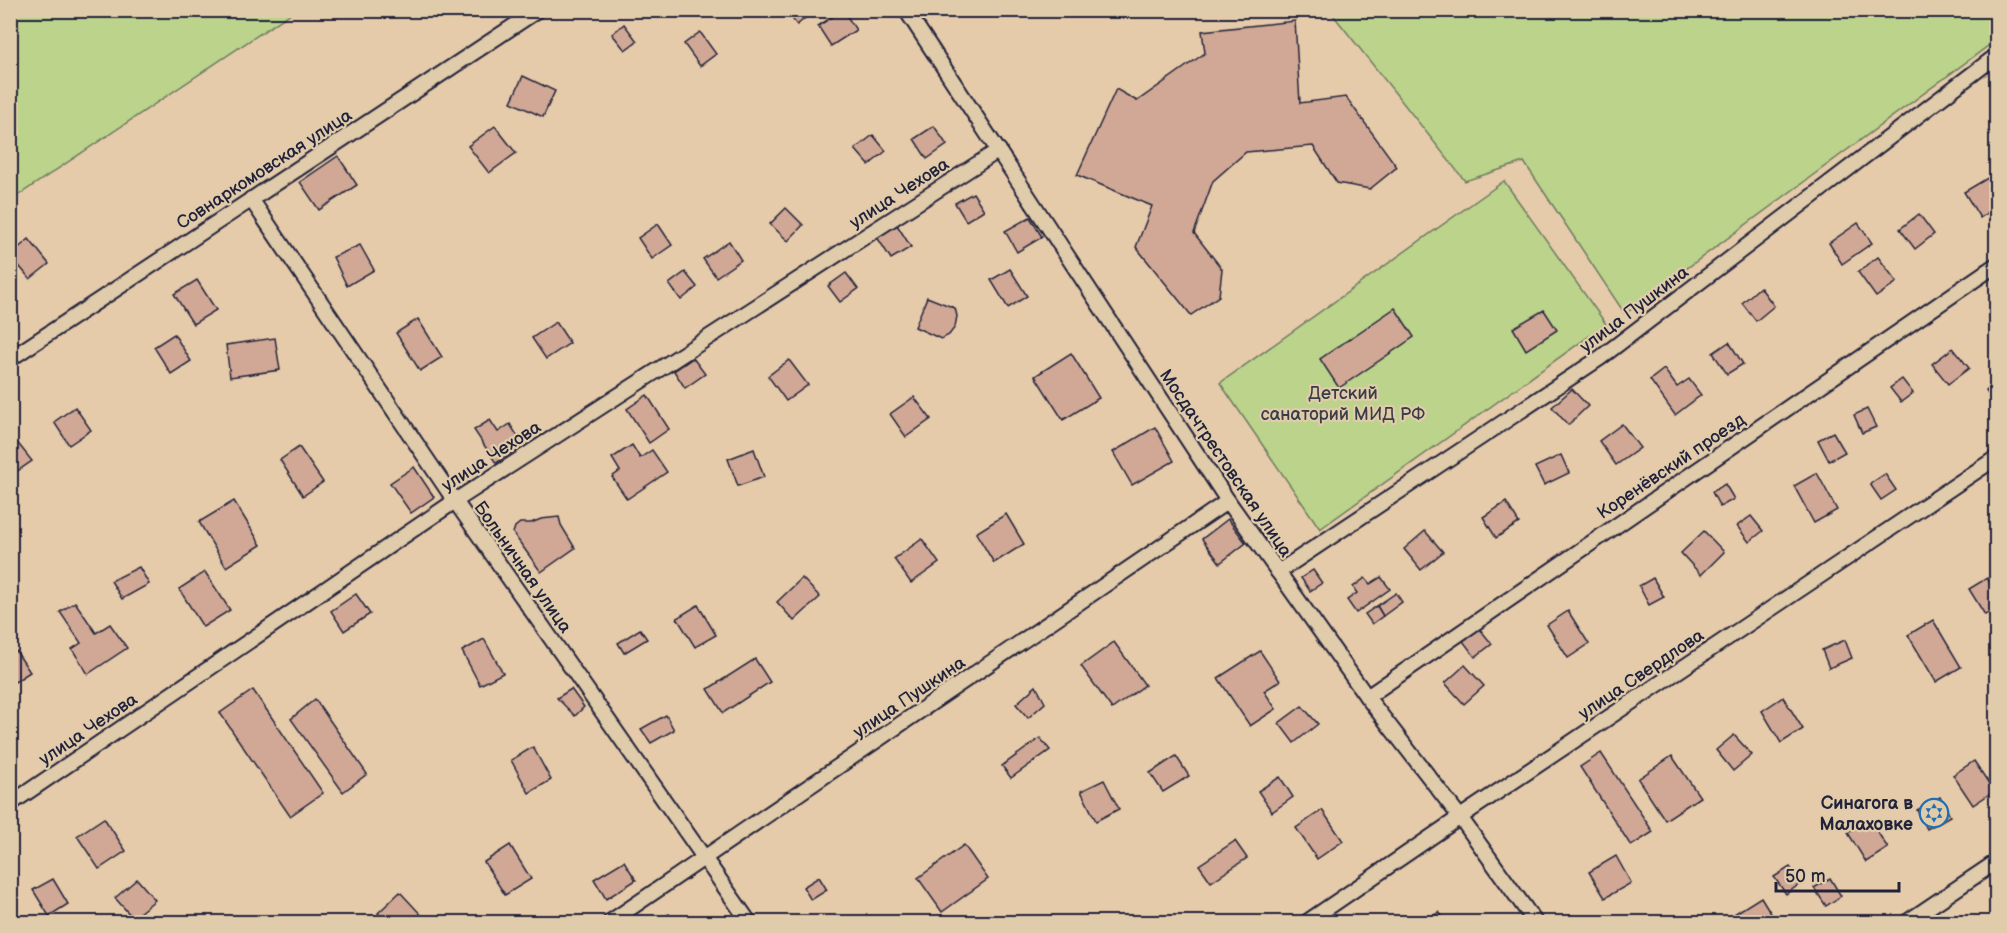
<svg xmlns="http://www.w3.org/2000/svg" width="2007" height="933" viewBox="0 0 2007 933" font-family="'Balsamiq Sans',sans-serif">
  <rect width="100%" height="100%" fill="#e6cbaa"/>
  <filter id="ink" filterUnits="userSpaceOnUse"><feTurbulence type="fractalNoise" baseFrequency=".0167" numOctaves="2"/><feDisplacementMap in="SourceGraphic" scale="12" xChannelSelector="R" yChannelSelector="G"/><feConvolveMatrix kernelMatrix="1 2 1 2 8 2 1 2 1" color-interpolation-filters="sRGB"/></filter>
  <g filter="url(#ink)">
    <!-- green -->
    <g fill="#bbd38a" stroke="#6e7a62" stroke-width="1.5">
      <polygon points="11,10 294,10 294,11 11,200"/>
      <polygon points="1996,10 1996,40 1625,314 1524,162 1465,181 1330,11"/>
      <polygon points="1504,181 1606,324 1320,529 1220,383"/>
    </g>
    <!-- building -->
    <g fill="#d0a895" stroke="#22223b" stroke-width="1.5">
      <polygon points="788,10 815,10 797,25 787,12"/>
      <polygon points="843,10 856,30 831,46 818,26"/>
      <polygon points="1295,21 1300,103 1346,97 1397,167 1370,189 1337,183 1313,146 1246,152 1213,181 1194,233 1222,269 1219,296 1191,315 1136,247 1152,206 1077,175 1116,89 1137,101 1205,53 1202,31"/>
      <polygon points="624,24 637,41 625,50 612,34"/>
      <polygon points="700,32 716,54 700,66 684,44"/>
      <polygon points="523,76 555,91 543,117 511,102"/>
      <polygon points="495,126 516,153 489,173 468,146"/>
      <polygon points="934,126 947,145 927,159 914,139"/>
      <polygon points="873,135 886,151 869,165 855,149"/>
      <polygon points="338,156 357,185 319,210 300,182"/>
      <polygon points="1991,176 1996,185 1996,207 1980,218 1964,192"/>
      <polygon points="973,193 984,210 966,221 955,203"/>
      <polygon points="786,208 803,225 788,241 770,224"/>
      <polygon points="1919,214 1934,234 1915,249 1900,229"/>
      <polygon points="1030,217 1042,237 1017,252 1005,231"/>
      <polygon points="1858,223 1872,243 1842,264 1829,243"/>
      <polygon points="658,224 672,245 652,259 638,238"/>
      <polygon points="897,225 911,247 891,259 877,237"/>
      <polygon points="29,239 49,264 30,279 10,255"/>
      <polygon points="729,241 741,260 716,277 703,259"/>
      <polygon points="360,245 374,270 347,286 333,257"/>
      <polygon points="1878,257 1897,282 1876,297 1858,272"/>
      <polygon points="1010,269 1027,296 1008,308 991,280"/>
      <polygon points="685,272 697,287 681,300 669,284"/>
      <polygon points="846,273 858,289 840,302 828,286"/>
      <polygon points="197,280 216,310 193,324 174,294"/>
      <polygon points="1760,287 1774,306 1756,321 1742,303"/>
      <polygon points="927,297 955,308 957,316 955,327 949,335 941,339 915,327"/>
      <polygon points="1395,308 1414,337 1339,388 1320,359"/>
      <polygon points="1544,310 1557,330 1526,350 1513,328"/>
      <polygon points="1996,312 1996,330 1989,317"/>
      <polygon points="418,319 442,357 420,371 396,333"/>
      <polygon points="556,322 570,343 546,359 532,338"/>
      <polygon points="174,334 191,361 171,374 154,347"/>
      <polygon points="275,338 280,370 230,377 226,345"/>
      <polygon points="1729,342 1743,364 1727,374 1713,353"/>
      <polygon points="1953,348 1969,368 1948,384 1932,364"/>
      <polygon points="1071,353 1099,398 1063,420 1035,376"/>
      <polygon points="693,358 705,374 685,388 674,371"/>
      <polygon points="789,360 808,385 786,401 768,376"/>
      <polygon points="1664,369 1677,387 1689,379 1701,395 1675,415 1650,380"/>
      <polygon points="1902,379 1913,393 1901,402 1890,388"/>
      <polygon points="1996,384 1996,407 1986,391"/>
      <polygon points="1572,389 1588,406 1568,425 1552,407"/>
      <polygon points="647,395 669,429 649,443 627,409"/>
      <polygon points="914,397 931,419 906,437 890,414"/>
      <polygon points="75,407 91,430 69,445 54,422"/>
      <polygon points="1867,409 1876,427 1862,433 1854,415"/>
      <polygon points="490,420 498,432 510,424 520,440 508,448 511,453 496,463 474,430"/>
      <polygon points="1622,424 1640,448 1616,465 1599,441"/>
      <polygon points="1155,427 1174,461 1132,485 1113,452"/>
      <polygon points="1833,432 1845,452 1829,461 1818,440"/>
      <polygon points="16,441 32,461 10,476 10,445"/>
      <polygon points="632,445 640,458 652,450 667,472 627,499 612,477 620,471 612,458"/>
      <polygon points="299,447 323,482 303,496 280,460"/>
      <polygon points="754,449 764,477 738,486 728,459"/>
      <polygon points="1561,455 1569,473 1544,485 1535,467"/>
      <polygon points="414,467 434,497 411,513 390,483"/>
      <polygon points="1817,473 1837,510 1814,523 1794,486"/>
      <polygon points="1885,474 1896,490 1881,500 1870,484"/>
      <polygon points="1725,484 1734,499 1720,507 1712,492"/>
      <polygon points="234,501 261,545 226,567 199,522"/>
      <polygon points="1506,502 1519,523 1496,538 1483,517"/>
      <polygon points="1006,514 1024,544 994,563 976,533"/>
      <polygon points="1751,516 1763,531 1749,542 1737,526"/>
      <polygon points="559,517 561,525 575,548 541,572 513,533 515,527 520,523 531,523 541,519"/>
      <polygon points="1228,519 1246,543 1220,563 1202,539"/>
      <polygon points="1425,531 1443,552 1421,570 1404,549"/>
      <polygon points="1704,531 1724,552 1701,575 1681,553"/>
      <polygon points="922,539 939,563 911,583 894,559"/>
      <polygon points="139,567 149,584 122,599 111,581"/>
      <polygon points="1313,570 1322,583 1310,591 1301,578"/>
      <polygon points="205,572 230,610 203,627 179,589"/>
      <polygon points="1381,577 1390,589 1356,613 1347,600 1357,593 1353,587 1365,578 1370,584"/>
      <polygon points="802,578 820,597 794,621 777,602"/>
      <polygon points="1653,578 1664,597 1649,605 1639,586"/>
      <polygon points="1987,578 1996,592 1996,608 1985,615 1969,589"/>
      <polygon points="1396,593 1402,602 1383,616 1377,606"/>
      <polygon points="356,594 370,614 344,631 331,611"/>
      <polygon points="75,602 96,633 110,624 127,648 88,674 72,649 81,643 60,612"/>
      <polygon points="698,605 716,635 695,647 677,618"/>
      <polygon points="1377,606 1383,616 1372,624 1365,614"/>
      <polygon points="1568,611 1589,644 1568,658 1547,625"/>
      <polygon points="1933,620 1961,667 1936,682 1908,635"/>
      <polygon points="1479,628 1492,644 1475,657 1463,641"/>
      <polygon points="640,629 647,639 624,653 618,643"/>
      <polygon points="484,639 503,673 480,685 462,651"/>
      <polygon points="1845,640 1852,658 1829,668 1822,650"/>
      <polygon points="1114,642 1145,685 1112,709 1081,666"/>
      <polygon points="16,651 30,672 10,685 10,654"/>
      <polygon points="1260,651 1280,681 1264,691 1276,709 1250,726 1218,678"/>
      <polygon points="755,659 770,682 723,713 708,689"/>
      <polygon points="1465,665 1484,686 1464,704 1445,683"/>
      <polygon points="1036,686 1045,703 1028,718 1016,704"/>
      <polygon points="571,689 584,707 575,716 557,698"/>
      <polygon points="253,690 323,793 290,816 220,713"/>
      <polygon points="1783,697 1803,729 1781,743 1762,711"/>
      <polygon points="315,699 367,774 343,792 291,719"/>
      <polygon points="1302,706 1318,724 1294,743 1279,723"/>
      <polygon points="666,715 674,730 651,743 641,729"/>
      <polygon points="1734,735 1752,755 1733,771 1716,750"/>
      <polygon points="1040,738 1050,750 1011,778 1002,766"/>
      <polygon points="533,747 551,780 529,793 511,760"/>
      <polygon points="1601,753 1653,832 1631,846 1580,767"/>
      <polygon points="1176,756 1189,776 1163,792 1150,773"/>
      <polygon points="1672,756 1700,797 1665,820 1638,779"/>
      <polygon points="1974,761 1994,791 1973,805 1953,775"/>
      <polygon points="1280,777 1293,797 1272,812 1258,791"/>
      <polygon points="1104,780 1119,809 1096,821 1081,791"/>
      <polygon points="1940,797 1950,816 1927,829 1917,810"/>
      <polygon points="1322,810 1343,841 1317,859 1296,828"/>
      <polygon points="104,818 126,851 99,869 77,836"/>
      <polygon points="1869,819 1888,848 1866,862 1848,833"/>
      <polygon points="1235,841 1247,858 1211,882 1199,865"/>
      <polygon points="510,845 531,879 505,895 484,862"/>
      <polygon points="964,845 988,879 942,912 918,878"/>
      <polygon points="1616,856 1631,883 1605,898 1589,872"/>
      <polygon points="624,861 636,880 606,899 594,879"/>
      <polygon points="1790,867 1801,883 1786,894 1774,877"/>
      <polygon points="819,877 827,890 811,900 803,887"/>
      <polygon points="1830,878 1841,896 1826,906 1814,888"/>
      <polygon points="53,879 68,904 49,916 33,890"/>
      <polygon points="137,879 155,900 133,918 115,898"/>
      <polygon points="400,892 426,920 423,922 387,922 378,913"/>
      <polygon points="1761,897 1775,920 1771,922 1739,922 1734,914"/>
      <polygon points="1439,912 1446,922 1424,922"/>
      <polygon points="669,914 674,922 655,922"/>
    </g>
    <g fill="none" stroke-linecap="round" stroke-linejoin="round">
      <!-- minor casing -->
      <g stroke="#22223b" stroke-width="18">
        <g id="minor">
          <polyline points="906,10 1228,501 1367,697 1460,817 1535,922"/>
          <polyline points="251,199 455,501 749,922"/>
          <polyline points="10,359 538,10"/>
          <polyline points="1278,572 1600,358 1996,56"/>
          <polyline points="1367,697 1996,265"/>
          <polyline points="10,804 455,501 999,150"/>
          <polyline points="610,922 1228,501"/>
          <polyline points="1307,922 1472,809 1996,458"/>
          <polyline points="1907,922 1996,862"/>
        </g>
      </g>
      <!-- minor -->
      <use href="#minor" stroke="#e0cbaa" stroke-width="14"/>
    </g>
  </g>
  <!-- icons -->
  <defs>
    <g id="synagogue-ring" transform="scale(1.5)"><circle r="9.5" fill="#e0cbaa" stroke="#1f6fb2" stroke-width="1.5"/><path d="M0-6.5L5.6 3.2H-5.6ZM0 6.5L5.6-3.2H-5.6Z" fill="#1f6fb2"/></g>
  </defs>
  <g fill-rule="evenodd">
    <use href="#synagogue-ring" x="1934" y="813"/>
  </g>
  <g text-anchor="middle" stroke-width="4.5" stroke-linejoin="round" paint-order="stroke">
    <!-- street labels -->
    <g font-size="18" fill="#22223b" stroke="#e0cbaa">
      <text transform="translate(264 169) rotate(-33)" y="6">Совнаркомовская улица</text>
      <text transform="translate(899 193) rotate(-33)" y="6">улица Чехова</text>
      <text transform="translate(1634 309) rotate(-37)" y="6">улица Пушкина</text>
      <text transform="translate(491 456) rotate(-33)" y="6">улица Чехова</text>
      <text transform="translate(1226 463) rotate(56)" y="6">Мосдачтрестовская улица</text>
      <text transform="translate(1671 466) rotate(-34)" y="6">Коренёвский проезд</text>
      <text transform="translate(523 567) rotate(55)" y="6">Больничная улица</text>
      <text transform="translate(1641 674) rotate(-34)" y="6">улица Свердлова</text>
      <text transform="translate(909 697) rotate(-34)" y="6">улица Пушкина</text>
      <text transform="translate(88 729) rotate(-34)" y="6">улица Чехова</text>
    </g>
    <!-- park labels -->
    <g font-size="18" fill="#393d47" stroke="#e0cbaa">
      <text x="1343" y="399">Детский<tspan x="1343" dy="21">санаторий МИД РФ</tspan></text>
    </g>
    <!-- poi labels -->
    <g font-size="18" font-weight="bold" fill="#22223b" stroke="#e0cbaa" text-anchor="end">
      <text x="1913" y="809">Синагога в<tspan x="1913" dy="21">Малаховке</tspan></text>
    </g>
  </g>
  <!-- margin -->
  <rect width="2007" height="933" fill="none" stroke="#e0cbaa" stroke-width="36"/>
  <rect x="18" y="18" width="1971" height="897" fill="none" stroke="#22223b" stroke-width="2" filter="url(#ink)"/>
  <!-- scale -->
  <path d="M1776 882v9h123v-9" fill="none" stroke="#22223b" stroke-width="3"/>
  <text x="1785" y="882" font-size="18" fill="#22223b" stroke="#e0cbaa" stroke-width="4.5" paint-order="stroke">50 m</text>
</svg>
